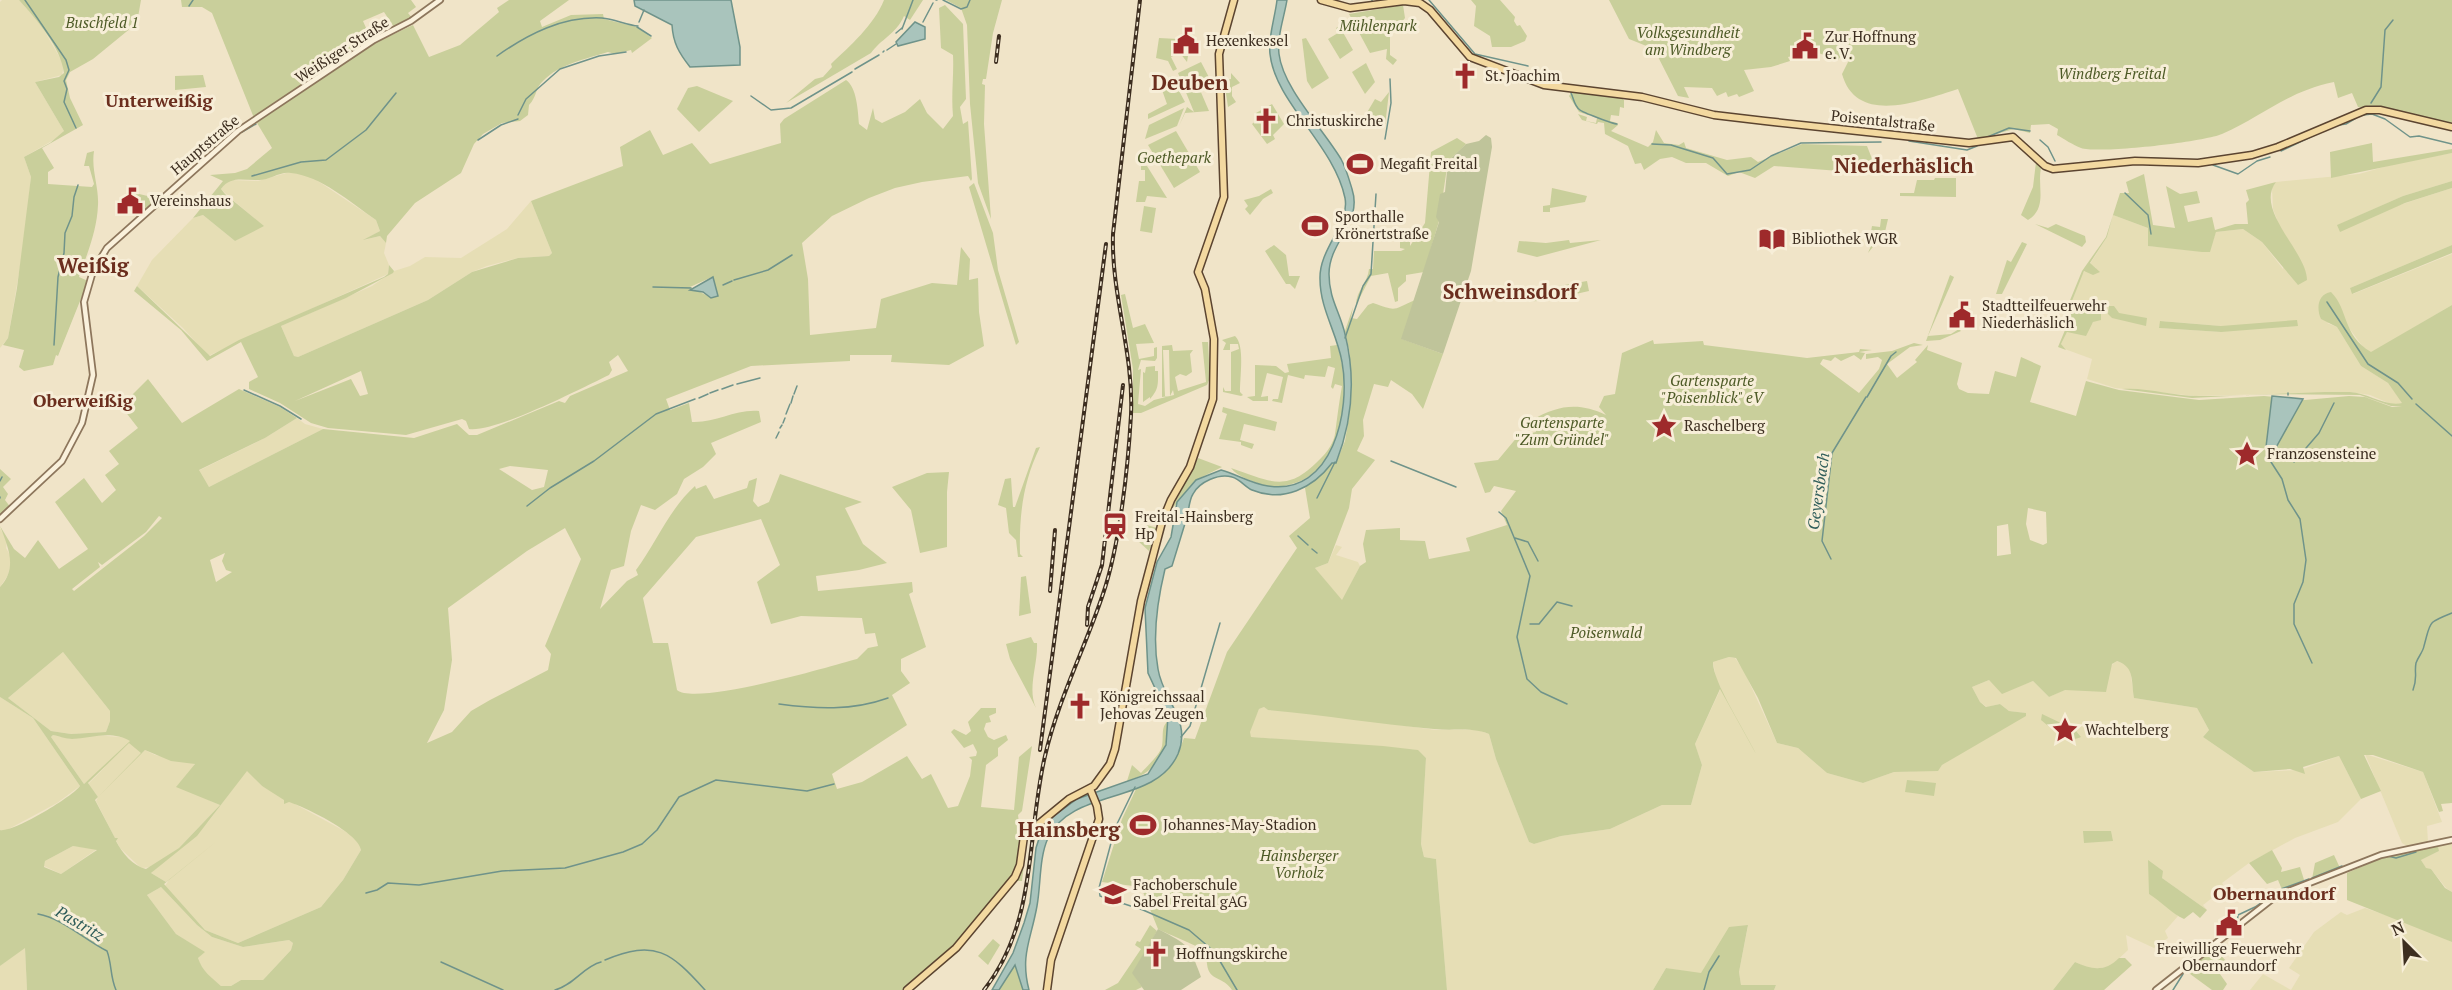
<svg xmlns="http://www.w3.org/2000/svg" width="2452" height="990" viewBox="0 0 2452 990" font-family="'PT Serif',serif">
  <rect width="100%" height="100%" fill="#f0e4c8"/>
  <!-- farmland -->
  <g fill="#e6deb5" fill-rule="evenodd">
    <polygon points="2,0 19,0 41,25 64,65 62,75 35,82 64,131 62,135 24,157 31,177 24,243 8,338 0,348 0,2"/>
    <path d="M 2452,153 L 2452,181 L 2403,196 L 2338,225 L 2452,188 L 2452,245 L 2350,288 L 2353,294 L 2452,254 L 2452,305 L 2371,353 L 2363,347 L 2344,321 L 2327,323 L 2337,327 L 2361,366 L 2388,383 L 2403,403 L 2393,405 L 2370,395 L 2350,392 L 2196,396 L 2115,388 L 2087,379 L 2092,359 L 2062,348 L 2061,344 L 2067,332 L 2088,329 L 2099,314 L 2077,309 L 2072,301 L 2082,274 L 2085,271 L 2090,273 L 2096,268 L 2090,264 L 2107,237 L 2113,215 L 2148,228 L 2149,246 L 2209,252 L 2216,232 L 2243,229 L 2262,242 L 2283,269 L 2291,244 L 2281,230 L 2273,209 L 2272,188 L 2276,182 L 2359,174 L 2405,161 ZM 2161,321 L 2221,326 L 2221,332 L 2159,328 Z"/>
    <polygon points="290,172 309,175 376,220 380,231 364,240 380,236 386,243 384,253 389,265 388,274 208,356 183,328 137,286 152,260 193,218 203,215 235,241 261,224 226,194 221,189 225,183 230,180 258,181"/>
    <polygon points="531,201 552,253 549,256 518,258 487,266 472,272 428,300 298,357 294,356 281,326 372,286 394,271 410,266 425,257 461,258 507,229"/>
    <polygon points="297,418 305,424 323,429 209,487 198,471 265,438"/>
    <polygon points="0,528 7,541 6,548 12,559 8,575 0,587"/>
    <polygon points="1336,545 1342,547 1336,555 1358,562 1360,566 1342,601 1315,568 1328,563"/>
    <polygon points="63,652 110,711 110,721 106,732 71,734 51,731 8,698"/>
    <polygon points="1729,657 1735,658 1744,671 1777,743 1798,748 1827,773 1863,783 1894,772 1938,770 1942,765 2025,713 2009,711 2000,704 1987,707 1980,702 1972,687 1989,680 2002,693 2033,681 2049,697 2064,690 2087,689 2116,661 2126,664 2130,668 2134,698 2197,708 2209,730 2203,737 2254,772 2300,770 2339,756 2361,799 2338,822 2295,838 2249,863 2222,883 2225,888 2203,905 2207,910 2162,878 2150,886 2149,894 2162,901 2178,916 2165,931 2168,938 2154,948 2126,935 2128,950 2110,967 2090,969 2075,962 2053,990 1774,990 1776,985 1741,985 1739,972 1748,926 1701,974 1666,968 1653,990 1447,990 1436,859 1424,857 1421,844 1426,758 1417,750 1251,737 1249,732 1259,709 1264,707 1268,710 1296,711 1436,730 1478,730 1489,734 1496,759 1529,842 1534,844 1561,836 1610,829 1662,805 1691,805 1702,765 1695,744 1721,688 1716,678 1713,662"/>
    <polygon points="0,697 33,718 80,786 57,803 5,831 0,830"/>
    <polygon points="53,735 71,739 92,735 121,737 129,739 142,753 145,750 155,755 194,763 195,766 177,786 220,805 179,848 153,867 141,868 120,848 96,801 98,797 88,784 106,766 84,784 56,744 51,737"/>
    <polygon points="2365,754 2423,772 2442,822 2427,826 2428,842 2407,846 2402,843"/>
    <polygon points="247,770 262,786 350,834 360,845 361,850 343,880 321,907 238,943 205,930 165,886 169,880 166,882 151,873 208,822"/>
    <polygon points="2452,842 2452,892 2446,888 2431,869 2426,869 2421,860 2439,851 2438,846"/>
    <polygon points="73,846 97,849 61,874 44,866 45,861"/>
    <polygon points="161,887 197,925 212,937 243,947 289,940 293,943 291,950 263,980 241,980 231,986 221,986 207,975 199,962 198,958 204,952 176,934 147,895"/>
    <polygon points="2365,908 2418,926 2452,942 2452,990 2291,990 2300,975 2289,968 2314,932 2341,912 2347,915"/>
    <polygon points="25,947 27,990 0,990 0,966"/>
    <polygon points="2263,974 2291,990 2250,990"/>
  </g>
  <!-- green -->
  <g fill="#c9cf9b" fill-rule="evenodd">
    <path d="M 19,0 L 141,0 L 137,23 L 93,59 L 70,72 L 66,80 L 70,98 L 83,125 L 42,148 L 54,168 L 48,172 L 48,184 L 92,187 L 94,184 L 89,166 L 84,166 L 87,153 L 94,151 C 91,170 99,186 98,205 C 97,231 87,254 79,277 L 88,281 L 58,356 L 56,355 L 53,365 L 24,371 L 19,367 L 24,350 L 3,345 L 8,338 L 17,288 L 31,177 L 24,157 L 50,143 L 64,131 L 35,82 L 59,77 L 64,73 C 61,47 36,19 19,0 Z"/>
    <path d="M 181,0 L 411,0 L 416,7 L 408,13 L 412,18 L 394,27 L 384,12 L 363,21 L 373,44 L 413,25 L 429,57 L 460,45 L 499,12 L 497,8 L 509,0 L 569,0 L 540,21 L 542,27 L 571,15 L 603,14 L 604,19 L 637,27 L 652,38 L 632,53 L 631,50 L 615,54 L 608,52 C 586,59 559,64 543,81 C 535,88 537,97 529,105 L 528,115 L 520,121 L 502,123 L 483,134 L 474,144 L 461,173 L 415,203 L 387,236 L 386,243 L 380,236 L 363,240 L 380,231 L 376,220 C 350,202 321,176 291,173 C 280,171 270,180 259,180 C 245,181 231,175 221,189 L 225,194 L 264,226 L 235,241 L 203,215 L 193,218 L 223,181 L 210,175 L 235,173 L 247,169 L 272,148 L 254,118 L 212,13 L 202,7 L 182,7 Z"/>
    <path d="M 884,0 L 923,0 L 910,20 L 904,16 C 896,34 881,39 871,53 L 786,103 L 815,79 L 823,77 L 832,67 L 831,64 C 850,46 874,25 884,0 Z"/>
    <polygon points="946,0 1002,0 993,33 986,79 983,79 982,84 985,85 984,124 991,219 978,183 970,104 967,25 961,8"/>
    <polygon points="1471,0 1500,0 1515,17 1514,21 1517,26 1520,25 1527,36 1525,41 1511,47 1492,47 1490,36 1474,26 1476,6"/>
    <path d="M 1609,0 L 2452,0 L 2452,124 L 2399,111 L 2358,107 L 2352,93 L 2338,98 L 2334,82 C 2286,92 2263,116 2222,134 C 2203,142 2099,154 2081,148 C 2073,145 2064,139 2057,135 L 2058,129 L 2049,124 L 2031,125 L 2030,133 L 2014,129 L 1978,139 L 1958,89 C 1922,100 1857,127 1842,74 L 1851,56 L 1846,50 L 1838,60 L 1813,51 L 1788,57 L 1790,61 L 1771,67 L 1744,70 L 1754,91 L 1739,97 L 1737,94 L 1728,97 L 1726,92 L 1717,96 L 1712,88 L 1684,87 L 1689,98 L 1678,96 L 1654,49 L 1629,39 Z"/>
    <path d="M 945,5 L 963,24 L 966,99 L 960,107 L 963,124 L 968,121 L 972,179 L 971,181 L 968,176 L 922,182 L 895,188 L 869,198 L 832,216 L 802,243 L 808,279 L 810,335 L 876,328 L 881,299 L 932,283 L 957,285 L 961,247 L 970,259 L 969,280 L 978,278 L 979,312 L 984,346 L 949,365 L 891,362 L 892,355 L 850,355 L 850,361 L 751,366 L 666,399 L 670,410 L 689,403 L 692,422 C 716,423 735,409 759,411 L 761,422 L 711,443 L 716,454 L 703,467 L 684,479 L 677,494 L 655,510 L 641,505 L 631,531 L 624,566 L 611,570 L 600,609 L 627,581 L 638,575 L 636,570 C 656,543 670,508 695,486 L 696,489 L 706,485 L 714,499 L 747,488 L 749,481 L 757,478 L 753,501 L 758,507 L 769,502 L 780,474 L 862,502 L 845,508 L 863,544 L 887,563 L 859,570 L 816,576 L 818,591 L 912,582 L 913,592 L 909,594 L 926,647 L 901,659 L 901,671 L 910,683 L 892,695 L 907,725 L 832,774 L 837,789 L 862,782 L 907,756 L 922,779 L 931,774 L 948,808 L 958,806 L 970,776 L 972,760 L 969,757 L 976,756 L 977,752 L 973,744 L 964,748 L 951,732 L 954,729 L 966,735 L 971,731 L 968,722 L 981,708 L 996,708 L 996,713 L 989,716 L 991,722 L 986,723 L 984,729 L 988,737 L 994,740 L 1006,735 L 1008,740 L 998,748 L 998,756 L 986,765 L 981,807 L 1014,810 L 1019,757 L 1032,746 L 1022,811 L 1018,815 L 1019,823 L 1029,824 L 1022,881 L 1017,881 L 952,957 L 913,990 L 27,990 L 25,948 L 0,966 L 0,830 C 13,833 72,797 80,786 L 33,718 L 0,697 L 0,587 C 18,568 8,547 0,526 L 14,549 L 25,558 L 38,540 L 59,569 L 88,549 L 55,502 L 84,478 L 102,503 L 116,490 L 105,475 L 119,464 L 109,451 L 138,428 L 121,406 L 148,379 L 182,423 L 239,389 L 280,407 L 297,418 L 265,438 L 199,470 L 209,487 L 323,429 L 414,438 L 457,424 L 469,435 L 477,435 L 559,401 L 565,403 L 570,396 L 628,371 L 618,355 L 609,362 L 612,370 L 609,375 C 582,388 495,433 469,429 L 466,421 L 462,419 L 406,435 L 328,428 L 311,423 L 280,403 L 249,389 L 249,382 L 258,377 L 241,342 L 207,361 L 181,330 L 134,291 L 137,286 L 210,356 L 239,340 L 384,277 L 388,274 L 389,265 L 394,271 L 393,273 L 346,298 L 281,326 L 294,356 L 298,357 L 428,300 L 472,272 L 518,258 L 549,256 L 552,253 L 531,201 L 623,166 L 620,147 L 650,130 L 663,155 L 692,143 L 710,164 L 781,143 L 780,124 L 784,119 L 846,80 C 857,87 858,112 859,124 L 867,130 L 873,108 L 875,119 L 882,123 L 905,112 L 920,99 L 927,113 L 943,129 L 953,116 C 951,95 954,76 953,55 L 941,48 L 939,8 ZM 712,277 L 718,296 L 712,298 L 690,287 ZM 361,371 L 368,394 L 360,396 L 351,379 L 295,401 ZM 510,466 L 548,470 L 544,487 L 532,490 L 499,469 ZM 159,516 L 162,518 L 144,536 L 74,591 L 72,589 L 100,567 L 98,562 L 102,565 L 146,532 ZM 761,519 L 780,565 L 757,582 L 771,624 L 801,616 L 862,618 L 865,634 L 875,633 L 878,646 L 868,648 L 857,659 C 828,667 696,706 677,690 L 668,643 L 653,643 L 643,598 L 696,537 ZM 565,528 L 581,559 L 545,646 L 551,654 L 548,670 L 490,700 L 471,711 L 452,732 L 427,743 L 444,710 L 452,660 L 448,608 L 527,551 ZM 225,553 L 222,561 L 226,570 L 232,572 L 216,582 L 210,560 ZM 63,652 L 110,711 L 110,721 L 106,732 L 71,734 L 51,731 L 8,698 ZM 53,735 C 59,736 66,739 72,739 C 91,738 112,730 130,741 L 84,784 L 51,737 ZM 129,743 L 141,753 L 98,797 L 88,783 ZM 145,750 L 171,761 L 195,764 L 176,787 L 220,805 L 179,848 L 146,869 C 133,866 122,853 116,841 L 118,838 L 115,838 L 95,800 ZM 247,771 L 262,786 L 217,841 L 166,882 L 151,873 L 197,836 ZM 262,786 L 284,800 L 284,804 L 289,802 C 305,807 359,833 361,850 L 343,880 L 321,907 L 238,943 L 205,930 L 164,884 L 217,841 ZM 73,846 L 97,850 L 61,874 L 44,867 L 45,861 ZM 161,887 L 197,925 L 212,937 L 243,947 L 289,940 L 293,943 L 291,950 L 263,980 L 241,980 L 231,986 L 221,986 C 212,978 202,971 198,958 L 205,952 L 176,934 L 147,895 Z"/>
    <polygon points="1403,5 1405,18 1390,37 1390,55 1397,60 1393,65 1386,59 1387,49 1370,53 1349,14"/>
    <polygon points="1347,22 1341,29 1353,50 1340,59 1328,39 1338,33 1336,28"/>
    <polygon points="1159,38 1178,39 1188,56 1187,62 1180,53 1171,57 1177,69 1173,71 1168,61 1156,58"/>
    <polygon points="1306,38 1329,78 1312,89 1307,81 1302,39"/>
    <polygon points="1201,62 1213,85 1200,90 1209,111 1185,113 1179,126 1187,107 1194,112 1178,73"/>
    <polygon points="1366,63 1375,82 1365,94 1352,72"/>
    <polygon points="1231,73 1240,83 1232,87 1232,96 1236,102 1228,107 1224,80 1231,79"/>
    <polygon points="203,75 206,87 175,90 175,76"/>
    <polygon points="1171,76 1185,102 1148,119 1148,114 1167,104 1162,90 1151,91 1152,86"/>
    <polygon points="697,86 733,101 699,132 677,109 688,88"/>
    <polygon points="1389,92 1385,126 1362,121 1375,99 1381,102"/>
    <polygon points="1572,92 1620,97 1624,100 1624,108 1620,107 1619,116 1611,115 1610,121 1617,123 1618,125 1611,131 1648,147 1653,142 1656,130 1664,143 1679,145 1684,142 1686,148 1727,160 1751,157 1758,162 1802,144 1867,146 1878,174 1774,166 1755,178 1739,172 1728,176 1706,163 1686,163 1672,157 1660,159 1644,170 1641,163 1635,164 1628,146 1605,134 1604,123 1598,122 1597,124 1582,120 1578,114 1587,117 1586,121 1596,123 1597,118 1579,112 1569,96"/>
    <polygon points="1272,104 1284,124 1273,135 1275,139 1267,144 1252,124 1257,120 1256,113"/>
    <polygon points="1184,108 1177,126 1145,139 1149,125"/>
    <polygon points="1176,131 1200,172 1174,188 1148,145"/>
    <path d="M 1457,138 L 1466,144 L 1448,161 L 1439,221 L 1424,272 L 1406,275 L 1406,281 L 1398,288 L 1398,301 L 1395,302 L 1388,273 L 1371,276 L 1356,305 C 1356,291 1368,282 1369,269 L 1373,269 L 1374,251 L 1401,251 L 1405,249 L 1400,248 L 1400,230 L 1410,231 L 1410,246 L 1425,223 L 1431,152 Z"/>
    <polygon points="2372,143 2373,162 2452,149 2452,153 2331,178 2330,152"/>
    <path d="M 2036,162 L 2041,168 C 2037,186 2048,208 2028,220 L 2021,215 L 2033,187 Z"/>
    <polygon points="1141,166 1147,166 1167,198 1147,196 1145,202 1136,202 1139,181 1145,181 1145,170 1141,170"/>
    <path d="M 2144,174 L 2153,225 L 2175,228 L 2166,186 L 2180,194 L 2197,191 L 2200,203 L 2184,206 L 2188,222 L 2212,217 L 2215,230 L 2235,224 L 2248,224 L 2246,203 L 2249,200 L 2246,190 L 2276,182 C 2254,210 2307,252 2307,280 L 2298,285 L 2262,242 L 2243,229 L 2216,232 L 2210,252 L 2202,252 L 2148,246 L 2148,228 L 2113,215 L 2107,237 L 2090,263 L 2100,272 L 2093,275 L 2084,271 L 2072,301 L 2077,309 L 2101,314 L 2101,320 L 2093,322 L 2086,336 L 2067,332 L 2061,344 L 2066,350 L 2058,347 L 2070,318 L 2064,315 L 2082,271 L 2106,237 L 2120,193 L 2129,193 L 2126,182 Z"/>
    <polygon points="1935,178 1956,178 1956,197 1900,196 1900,193 1914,193 1917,180 1934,180"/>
    <polygon points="2452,181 2452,188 2405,203 2340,232 2337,225 2403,196"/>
    <polygon points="974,183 993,233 998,270 1019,342 1016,345 969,187"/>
    <polygon points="1552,188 1587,196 1585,202 1550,208 1550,212 1543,212 1543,206 1550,205"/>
    <polygon points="1271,189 1273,193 1263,199 1250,215 1245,209 1248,206 1244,200 1259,196"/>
    <polygon points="135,193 156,198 158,200 146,211 136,207 137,204 133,202"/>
    <polygon points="1144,206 1156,208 1152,233 1140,231"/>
    <polygon points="1881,219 1888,219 1885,232 1868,253 1873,241 1870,237 1872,226 1880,227"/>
    <polygon points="2035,224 2048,228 2056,224 2085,236 2086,242 2082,247"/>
    <polygon points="1569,240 1570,243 1601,240 1537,257 1517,252 1519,241 1546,243"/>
    <polygon points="2022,242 2027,244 2002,294 1996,294 2007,260 2011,262"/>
    <polygon points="1274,245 1286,255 1289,276 1300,276 1295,289 1290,284 1286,284 1265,251"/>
    <polygon points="2452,245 2452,253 2352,294 2350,288"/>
    <polygon points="1950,275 1954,277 1928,336 1951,334 1959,329 1961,331 1940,340 1926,341"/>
    <polygon points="1587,281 1589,291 1567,296 1566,300 1514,302 1517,287 1548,288"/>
    <path d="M 2331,292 C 2349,310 2342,335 2371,352 L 2452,305 L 2452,803 L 2441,804 L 2443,811 L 2439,812 L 2423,772 L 2373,755 L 2364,755 L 2381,791 L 2361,799 L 2339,756 L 2303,767 L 2305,774 L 2290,769 L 2254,772 L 2203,737 L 2209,730 L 2197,708 L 2134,698 C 2131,681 2135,667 2117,661 L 2112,664 L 2106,692 L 2065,690 L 2049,697 L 2033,681 L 2002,694 L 1989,680 L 1972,687 L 1980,702 L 1986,707 L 2000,704 L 2009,711 L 2026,713 L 2026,716 L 1942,765 L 1938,771 L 1894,772 L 1863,783 L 1827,773 L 1798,748 L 1777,743 L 1758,698 L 1736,658 L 1729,657 L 1713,662 C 1712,681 1747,734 1756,754 L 1720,689 L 1695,744 L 1702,765 L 1691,805 L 1662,805 L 1610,829 L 1561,836 L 1534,844 L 1529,842 L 1496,759 L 1489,734 C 1471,727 1453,731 1434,729 C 1378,724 1323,715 1268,710 L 1264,707 L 1259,709 L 1250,732 L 1251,737 L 1383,746 L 1418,750 L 1426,758 L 1421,844 L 1424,857 L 1436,859 L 1447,990 L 1232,990 C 1225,979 1215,980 1210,973 C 1205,966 1209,957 1202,950 C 1197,945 1167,934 1158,929 L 1141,887 L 1102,882 L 1122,819 L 1137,787 L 1156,779 L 1177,756 L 1184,738 L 1195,739 L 1227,652 L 1297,548 L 1289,536 L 1310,518 L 1305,488 L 1332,463 L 1336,463 L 1345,441 L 1349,417 L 1350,354 L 1345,331 L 1353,307 L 1351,318 L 1357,319 L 1368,305 L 1373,303 C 1397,311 1391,311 1415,300 L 1402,339 L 1443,354 L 1423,409 L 1412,394 L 1391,380 L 1388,387 L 1374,384 L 1363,420 L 1364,436 L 1357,451 L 1375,460 L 1352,489 L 1349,508 L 1328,563 L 1315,568 L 1342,600 L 1360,566 L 1366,562 L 1363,544 L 1366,530 L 1400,528 L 1400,540 L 1425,541 L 1429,559 L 1470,551 L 1466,538 L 1507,525 L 1501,511 L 1516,491 L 1494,486 L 1490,492 L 1485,493 L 1474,463 L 1498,460 L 1518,436 L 1536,432 L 1532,420 C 1558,405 1579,402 1606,415 L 1599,407 L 1604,396 L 1615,394 L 1622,353 L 1653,340 L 1654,344 L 1703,341 L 1704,345 L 1807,358 L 1859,352 L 1860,349 L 1872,350 L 1859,352 L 1865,353 L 1861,360 L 1854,355 L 1841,361 L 1835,357 L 1831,361 L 1823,359 L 1820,364 L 1859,393 L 1879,369 L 1882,360 L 1878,357 L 1866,359 L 1866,354 L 1892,351 L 1914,343 L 1923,345 L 1910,347 L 1887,364 L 1897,378 L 1917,362 L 1915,360 L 1928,345 L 1927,350 L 1962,363 L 1957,384 L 1959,389 L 1968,393 L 1989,394 L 1995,371 L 2016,377 L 2021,357 L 2041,366 L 2030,402 L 2076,416 L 2086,381 L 2119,390 L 2199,400 L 2264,396 L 2305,400 L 2349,396 L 2365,397 L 2392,407 L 2402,406 L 2391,406 L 2360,395 L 2267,394 L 2192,398 L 2122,389 C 2146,387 2173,396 2199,396 C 2249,397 2299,391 2350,392 C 2368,393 2386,407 2402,403 L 2388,383 L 2361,366 L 2337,327 L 2321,319 C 2316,308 2318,294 2331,292 ZM 2028,508 L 2046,512 L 2047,543 L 2043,545 L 2030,540 L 2026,524 ZM 2008,524 L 2011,554 L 1997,556 L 1997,526 Z"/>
    <path d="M 1125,294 L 1133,328 L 1145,324 L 1154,343 L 1136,344 L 1139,359 L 1154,356 L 1154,348 L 1157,347 L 1157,358 L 1155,361 L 1141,360 L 1138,370 L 1141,369 L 1138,404 L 1145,406 L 1154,400 L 1174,395 L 1173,390 L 1170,396 L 1162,397 L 1162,346 L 1172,345 L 1173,351 L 1193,350 L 1190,354 L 1192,372 L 1186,376 L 1180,374 L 1175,377 L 1178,391 L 1206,382 L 1202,342 L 1208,342 L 1210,378 L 1207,385 L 1141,413 L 1133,413 L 1133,369 L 1121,295 ZM 1163,350 L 1169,350 L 1170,396 L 1165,396 Z"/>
    <polygon points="2109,306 2114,306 2119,313 2147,318 2146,326 2112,318 2108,314"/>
    <polygon points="2297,320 2298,326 2221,332 2159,328 2160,321 2221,326"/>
    <path d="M 1235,336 C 1245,345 1240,376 1240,392 L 1243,395 L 1241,396 L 1223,392 L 1223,387 L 1225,391 L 1231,391 L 1231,352 L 1239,349 L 1238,344 L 1230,344 L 1230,350 L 1223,350 L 1226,343 L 1222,340 Z"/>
    <path d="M 1337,345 C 1352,387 1344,468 1295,483 C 1285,486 1273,489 1263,485 C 1252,481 1238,477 1231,468 C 1274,483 1288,493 1322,457 C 1327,452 1334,442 1335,434 C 1337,419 1339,402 1342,386 L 1335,384 L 1333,389 L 1331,387 L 1335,368 L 1328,366 L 1325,377 L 1305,375 L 1304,379 L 1288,375 L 1282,403 L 1272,401 L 1273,399 L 1278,399 L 1283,377 L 1267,373 L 1261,397 L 1268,396 L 1268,401 L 1253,401 L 1247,397 L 1255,396 L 1255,365 L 1276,366 L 1285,373 L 1289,372 L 1287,364 L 1331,358 L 1330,346 Z"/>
    <path d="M 1155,366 L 1155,371 L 1158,371 C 1158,384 1159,389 1150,399 L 1150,397 L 1143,402 L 1143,372 L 1145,373 L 1146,367 Z"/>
    <polygon points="1223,407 1277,422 1275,431 1244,424 1240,440 1254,444 1252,449 1241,445 1241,442 1219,439 1227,414 1222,412"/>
    <path d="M 1040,447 C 1023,482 1019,515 1020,554 L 1023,557 L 1018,557 L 1016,540 L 1009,533 L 1006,508 L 998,505 L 1005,479 L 1011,478 L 1013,507 L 1015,507 L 1036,448 Z"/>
    <polygon points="1198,458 1222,467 1196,480 1171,510"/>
    <polygon points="0,469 11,479 3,487 8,494 5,500 11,508 0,516"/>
    <polygon points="949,472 947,492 947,547 920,553 911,510 892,487 927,473"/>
    <polygon points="1147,525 1157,528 1149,551 1138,541 1139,532"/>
    <polygon points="1026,576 1031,613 1019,616 1021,577"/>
    <path d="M 1031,637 L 1034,643 L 1037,643 C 1038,665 1027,688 1036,708 L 1010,659 L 1006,644 Z"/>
    <path d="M 2042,714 L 2063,724 L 2070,724 L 2081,737 C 2068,744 2051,728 2041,720 Z"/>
    <path d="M 1169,720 C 1168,750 1157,773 1127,781 L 1132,765 L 1141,773 C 1147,766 1160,755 1162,746 C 1164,736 1160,727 1169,720 Z"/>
    <polygon points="1907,780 1936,783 1934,796 1905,792"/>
    <polygon points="2083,831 2111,831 2113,841 2084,843"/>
    <polygon points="2438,846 2439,851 2421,860 2426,868 2431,869 2445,888 2452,892 2452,942 2347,900 2347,873 2386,856"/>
    <polygon points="2272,850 2282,868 2281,872 2300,867 2305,883 2283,892 2278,880 2267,884 2249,863"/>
    <polygon points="2334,855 2340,868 2312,879 2315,863"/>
    <path d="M 2148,860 L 2163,871 L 2162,878 L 2207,910 L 2200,918 L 2193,912 L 2184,919 C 2172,914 2161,901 2149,894 Z"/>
    <polygon points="1150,925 1157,931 1133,973 1142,987 1136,990 1105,990 1118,983 1141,949 1135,945 1137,941 1140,942"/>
    <polygon points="1748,925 1739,972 1741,985 1776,985 1774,990 1653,990 1666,968 1701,973 1729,927"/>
    <polygon points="993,939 1000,945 988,965 978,956"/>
    <polygon points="2213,947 2227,962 2220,974 2227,984 2223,990 2212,990 2186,971"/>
    <path d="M 2119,958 L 2125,958 L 2132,965 L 2104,990 L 2053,990 L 2075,962 C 2092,970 2105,972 2119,958 Z"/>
    <polygon points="1015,964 1023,990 999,990"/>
  </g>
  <!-- cemetery -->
  <g fill="#bfc49a">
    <polygon points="1486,135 1491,138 1492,147 1471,271 1443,354 1401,339 1439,222 1436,217 1440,194 1445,192 1448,161 1466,144 1479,141"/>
    <path d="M 1158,929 C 1189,945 1189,945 1201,977 L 1181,990 L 1144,990 L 1132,973 Z"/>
  </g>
  <!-- water -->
  <g fill="#a9c4bc" stroke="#6f938a" stroke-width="1.5">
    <path d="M 634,0 L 731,0 L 740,47 L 740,65 L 690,67 C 679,53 673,43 672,25 L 635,6 Z"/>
    <path d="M 1277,0 L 1287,0 C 1284,18 1277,36 1279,54 C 1283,88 1323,129 1341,159 C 1346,168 1349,179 1352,189 C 1363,223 1329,241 1329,274 C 1329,299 1340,312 1345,334 C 1356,378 1352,422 1336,463 L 1332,463 C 1313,488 1283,503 1252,490 C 1245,487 1240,479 1232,477 C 1219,473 1199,482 1193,494 C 1189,500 1189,510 1187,517 C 1182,533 1177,550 1172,566 L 1165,569 C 1157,602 1152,636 1158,669 C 1163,701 1192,720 1178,754 C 1155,806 1072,787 1048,838 C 1039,858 1041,884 1037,906 C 1031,940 1020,955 1029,990 L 1023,990 L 1015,965 L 999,990 L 992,990 L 1013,953 L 1024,923 L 1030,903 L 1036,848 L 1044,823 L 1077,799 L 1148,774 L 1166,745 L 1168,716 L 1148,673 L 1145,608 L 1157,562 L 1171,537 L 1177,502 L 1196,480 L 1221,470 C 1236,474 1252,484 1268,486 C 1333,496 1351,410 1342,362 C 1337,333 1320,309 1320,279 C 1319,248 1350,225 1345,198 C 1334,145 1275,102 1270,54 C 1268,36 1275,18 1277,0 Z"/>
    <polygon points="915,22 925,27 925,39 898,46 896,42"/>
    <polygon points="713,277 718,296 711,298 703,292 690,290"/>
    <polygon points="2272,396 2303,399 2274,451 2266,447"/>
  </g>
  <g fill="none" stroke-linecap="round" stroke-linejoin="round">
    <!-- stream -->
    <g stroke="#6f938a" stroke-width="1.5">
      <polyline points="25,0 66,60 69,70 64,81 67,89 64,102 76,128"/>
      <polyline points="936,0 937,0"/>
      <polyline points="943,0 961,9 967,7 970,0"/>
      <polyline points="1372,0 1372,1"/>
      <polyline points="1429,0 1475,54 1528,66"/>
      <polyline points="189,6 193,0"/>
      <polyline points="639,22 644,10"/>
      <polyline points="923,22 933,3"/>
      <polyline points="637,27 651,36"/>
      <polyline points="902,29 913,0"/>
      <polyline points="896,33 902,28"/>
      <polyline points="887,50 896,44"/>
      <polyline points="883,52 884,51"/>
      <path d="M 497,56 C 528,34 563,16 602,18 C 614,19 627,25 638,26"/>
      <polyline points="1536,67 1548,82 1555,83"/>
      <polyline points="855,69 879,55"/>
      <path d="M 1571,93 C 1574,99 1574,106 1580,110 C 1582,112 1613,124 1617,124"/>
      <polyline points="751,96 771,110 791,108 852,72"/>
      <polyline points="2371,103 2381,87 2385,30 2393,20"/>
      <polyline points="518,115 526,99 560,69 599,56 626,52"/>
      <polyline points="2363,115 2372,114 2385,119 2410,137 2419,136 2452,144"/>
      <polyline points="2339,125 2346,124 2356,118"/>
      <polyline points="242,132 256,124"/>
      <polyline points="1985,138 2009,128 2030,131"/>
      <polyline points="1385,139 1391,103 1390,79"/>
      <polyline points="478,140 501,125 518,119"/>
      <polyline points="2040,140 2048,147 2055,161"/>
      <polyline points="1909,141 1967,150 1977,146"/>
      <polyline points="1652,144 1671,145 1713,158 1727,174 1750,170 1771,156 1801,143 1881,142"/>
      <polyline points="2281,151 2323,131"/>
      <polyline points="2146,158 2171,159"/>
      <polyline points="2116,160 2126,159"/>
      <polyline points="2213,165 2238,174 2257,161 2270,157"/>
      <polyline points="252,176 301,162 326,160 366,130 396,93"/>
      <polyline points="2125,193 2148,215 2151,234"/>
      <polyline points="734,280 768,270 792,255"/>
      <polyline points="723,285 732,281"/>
      <polyline points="653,287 691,288"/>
      <polyline points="2327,302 2368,364 2398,383 2412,399"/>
      <polyline points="1345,338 1363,286 1371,274 1376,194"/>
      <polyline points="54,345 58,277 64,253 65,233 72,216 74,197 78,185"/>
      <polyline points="737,384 760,378"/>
      <polyline points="722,389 733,385"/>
      <polyline points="244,390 280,406 301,419"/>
      <polyline points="710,393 718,390"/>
      <polyline points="794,394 797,386"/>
      <polyline points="2288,395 2288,393"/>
      <polyline points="1867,397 1891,356 1896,352"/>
      <polyline points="699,398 708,394"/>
      <polyline points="791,403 793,396"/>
      <polyline points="2416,404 2452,436"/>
      <polyline points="786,414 790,404"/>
      <polyline points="783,423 785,418"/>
      <polyline points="780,428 782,425"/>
      <polyline points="776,438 779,432"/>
      <polyline points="2270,449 2271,462 2282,479 2288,500 2300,519 2306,560 2303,582 2294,604 2294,624 2312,663"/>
      <polyline points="1391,461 1456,487"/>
      <polyline points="2294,462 2319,433 2334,403"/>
      <polyline points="0,481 2,477"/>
      <polyline points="0,497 0,498"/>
      <polyline points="1317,498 1335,462"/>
      <polyline points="527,506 550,488 594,461 656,414 695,399"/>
      <polyline points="1499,512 1506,518 1530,576 1517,637 1527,679 1541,692 1567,704"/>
      <polyline points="1298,536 1308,545"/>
      <polyline points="1515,538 1528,542 1538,561"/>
      <polyline points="1312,549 1317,553"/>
      <polyline points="1831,559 1822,541 1832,453 1866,397"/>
      <polyline points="1530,624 1539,624 1557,602 1572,606"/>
      <path d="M 2413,690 C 2418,677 2414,673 2416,663 C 2418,657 2423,652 2424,646 C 2431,621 2427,623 2452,613"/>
      <path d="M 779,704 C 816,709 852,711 888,698"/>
      <polyline points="1181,737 1190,726 1220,623"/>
      <polyline points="1135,787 1115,828 1099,888 1100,896 1143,910 1189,930 1210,948"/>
      <polyline points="2388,856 2396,858 2416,852"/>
      <polyline points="2312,878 2342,866"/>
      <polyline points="366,893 377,890 388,883 419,885 502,871 565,868 623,852 642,844 657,830 679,797 716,780 807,791 834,784"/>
      <path d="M 38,914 C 62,918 85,940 107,951 C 112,964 110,977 116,990"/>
      <polyline points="2237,923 2238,915 2255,907 2281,889 2309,879"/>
      <polyline points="1214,951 1237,990"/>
      <path d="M 605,960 C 655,939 671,952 705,990"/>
      <polyline points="441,962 503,990"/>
      <path d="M 555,990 C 574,985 584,966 601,962"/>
      <polyline points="1704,990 1709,972 1719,956"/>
      <polyline points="2173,990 2183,974"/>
    </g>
    <!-- minor casing -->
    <g stroke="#8d765c" stroke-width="8">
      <g id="minor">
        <polyline points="0,519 62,461 82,423 93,375 84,302 93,271 107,248 238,131 374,40 411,21 440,0"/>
        <polyline points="2156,990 2276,896 2381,855 2452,840"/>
      </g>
    </g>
    <!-- major casing -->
    <g stroke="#5b4430" stroke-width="9">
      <g id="major">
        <polyline points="1321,0 1350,8 1404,1 1420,3 1430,10 1470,57 1544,85 1642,97 1714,115 1765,121 1969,143 2013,137 2045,166 2053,169 2135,161 2198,163 2252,155 2278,147 2366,110 2380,110 2452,127"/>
        <polyline points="907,990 956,948 1015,877 1020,865 1024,836 1069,799 1094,786 1110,764 1115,749 1141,601 1162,522 1171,500 1190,467 1213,399 1214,339 1205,289 1198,272 1224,197 1219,54 1234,0"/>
        <polyline points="1047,990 1051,960 1099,819 1097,806 1090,789"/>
      </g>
    </g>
    <!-- minor -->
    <use href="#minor" stroke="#faf1dc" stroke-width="4.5"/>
    <!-- major -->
    <use href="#major" stroke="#f3d9a0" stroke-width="6"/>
    <!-- rail casing -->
    <g stroke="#3d2e20" stroke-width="4">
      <g id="rail">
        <polyline points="996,62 999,36"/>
        <polyline points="1050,591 1055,530"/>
        <polyline points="1087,625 1088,607 1102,565 1123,385"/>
        <polyline points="1040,750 1106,244"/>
        <path d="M 984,990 C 1038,921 1026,837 1045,756 C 1058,700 1085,648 1103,594 C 1120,544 1128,467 1131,415 C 1134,353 1111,295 1113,234 L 1140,0"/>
      </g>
    </g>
    <!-- rail -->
    <use href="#rail" stroke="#f7eed8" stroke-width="1.5" stroke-dasharray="4.5" stroke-linecap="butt"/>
  </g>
  <!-- icons -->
  <defs>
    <g id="civic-bare" transform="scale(2.07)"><path d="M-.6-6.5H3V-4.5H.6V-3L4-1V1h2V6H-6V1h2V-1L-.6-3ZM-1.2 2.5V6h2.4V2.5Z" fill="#9e2a2b" stroke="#f7eed8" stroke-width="2.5" paint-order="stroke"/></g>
    <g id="church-bare" transform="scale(2.07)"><path d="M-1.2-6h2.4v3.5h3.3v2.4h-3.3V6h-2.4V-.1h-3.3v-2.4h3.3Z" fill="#9e2a2b" stroke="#f7eed8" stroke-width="2.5" paint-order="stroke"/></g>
    <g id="stadium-bare" transform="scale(2.07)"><path d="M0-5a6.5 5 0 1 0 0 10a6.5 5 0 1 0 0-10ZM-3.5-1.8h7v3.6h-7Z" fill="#9e2a2b" stroke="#f7eed8" stroke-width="2.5" paint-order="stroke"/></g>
    <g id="library-bare" transform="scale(2.07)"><path d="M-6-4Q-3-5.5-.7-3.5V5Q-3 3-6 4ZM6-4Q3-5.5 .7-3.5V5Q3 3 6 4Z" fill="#9e2a2b" stroke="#f7eed8" stroke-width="2.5" paint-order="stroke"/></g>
    <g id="sight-bare" transform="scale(2.07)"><path d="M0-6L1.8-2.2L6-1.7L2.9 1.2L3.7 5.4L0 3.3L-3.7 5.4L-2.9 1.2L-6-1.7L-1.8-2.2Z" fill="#9e2a2b" stroke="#f7eed8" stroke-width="2.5" paint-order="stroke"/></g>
    <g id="station-bare" transform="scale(2.07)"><path d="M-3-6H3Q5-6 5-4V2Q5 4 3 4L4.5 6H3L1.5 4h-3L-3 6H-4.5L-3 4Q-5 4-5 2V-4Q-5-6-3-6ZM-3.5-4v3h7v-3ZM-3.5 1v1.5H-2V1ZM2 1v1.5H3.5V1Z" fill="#9e2a2b" stroke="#f7eed8" stroke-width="2.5" paint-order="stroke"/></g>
    <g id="university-bare" transform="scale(2.07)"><path d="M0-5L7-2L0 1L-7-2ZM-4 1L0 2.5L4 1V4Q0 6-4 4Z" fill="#9e2a2b" stroke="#f7eed8" stroke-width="2.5" paint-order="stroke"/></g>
  </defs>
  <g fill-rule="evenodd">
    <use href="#civic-bare" x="1186" y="41"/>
    <use href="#civic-bare" x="1805" y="46"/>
    <use href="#church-bare" x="1465" y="76"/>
    <use href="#church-bare" x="1266" y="121"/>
    <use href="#stadium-bare" x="1360" y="164"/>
    <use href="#civic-bare" x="130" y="201"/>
    <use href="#stadium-bare" x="1315" y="226"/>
    <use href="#library-bare" x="1772" y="239"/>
    <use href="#civic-bare" x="1962" y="315"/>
    <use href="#sight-bare" x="1664" y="426"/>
    <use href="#sight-bare" x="2247" y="454"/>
    <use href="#station-bare" x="1115" y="526"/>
    <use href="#church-bare" x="1080" y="706"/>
    <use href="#sight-bare" x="2065" y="730"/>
    <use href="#stadium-bare" x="1143" y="825"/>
    <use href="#university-bare" x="1113" y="894"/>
    <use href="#civic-bare" x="2229" y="923"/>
    <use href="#church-bare" x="1156" y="954"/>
  </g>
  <g text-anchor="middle" stroke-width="6" stroke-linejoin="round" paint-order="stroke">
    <!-- park labels -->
    <g font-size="15" font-style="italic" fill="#4d5a26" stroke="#f7eed8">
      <text x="102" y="28">Buschfeld 1</text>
      <text x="1378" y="31">Mühlenpark</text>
      <text x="1688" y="38">Volksgesundheit<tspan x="1688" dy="17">am Windberg</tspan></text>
      <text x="2112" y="79">Windberg Freital</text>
      <text x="1174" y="163">Goethepark</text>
      <text x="1712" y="386">Gartensparte<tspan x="1712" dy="17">"Poisenblick" eV</tspan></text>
      <text x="1562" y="428">Gartensparte<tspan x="1562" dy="17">"Zum Gründel"</tspan></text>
      <text x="1606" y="638">Poisenwald</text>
      <text x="1299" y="861">Hainsberger<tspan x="1299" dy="17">Vorholz</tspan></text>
    </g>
    <!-- poi labels -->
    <g font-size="15" fill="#3d2e20" stroke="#f7eed8" text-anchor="start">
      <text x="1825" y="42">Zur Hoffnung<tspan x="1825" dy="17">e. V.</tspan></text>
      <text x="1206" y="46">Hexenkessel</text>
      <text x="1485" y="81">St. Joachim</text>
      <text x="1286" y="126">Christuskirche</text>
      <text x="1380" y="169">Megafit Freital</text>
      <text x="150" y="206">Vereinshaus</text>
      <text x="1335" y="222">Sporthalle<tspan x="1335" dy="17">Krönertstraße</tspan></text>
      <text x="1792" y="244">Bibliothek WGR</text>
      <text x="1982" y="311">Stadtteilfeuerwehr<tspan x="1982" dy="17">Niederhäslich</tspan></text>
      <text x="1684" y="431">Raschelberg</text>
      <text x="2267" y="459">Franzosensteine</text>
      <text x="1135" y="522">Freital-Hainsberg<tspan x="1135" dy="17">Hp</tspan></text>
      <text x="1100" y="702">Königreichssaal<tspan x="1100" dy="17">Jehovas Zeugen</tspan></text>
      <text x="2085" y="735">Wachtelberg</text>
      <text x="1163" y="830">Johannes-May-Stadion</text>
      <text x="1133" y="890">Fachoberschule<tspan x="1133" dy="17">Sabel Freital gAG</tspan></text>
      <text x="2229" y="954" text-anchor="middle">Freiwillige Feuerwehr<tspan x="2229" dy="17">Obernaundorf</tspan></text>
      <text x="1176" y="959">Hoffnungskirche</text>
    </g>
    <!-- street labels -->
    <g font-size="15" fill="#3d2e20" stroke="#f7eed8">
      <text transform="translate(342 50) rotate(-33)" y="5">Weißiger Straße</text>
      <text transform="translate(1883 121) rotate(6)" y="5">Poisentalstraße</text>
      <text transform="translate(205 145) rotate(-40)" y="5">Hauptstraße</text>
    </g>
    <!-- water labels -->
    <g font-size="16" font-style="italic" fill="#2f5d5a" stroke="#f7eed8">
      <text transform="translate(1818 491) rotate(-82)" y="6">Geyersbach</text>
      <text transform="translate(80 923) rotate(30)" y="6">Pastritz</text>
    </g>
    <!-- quarter labels -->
    <g font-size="18" font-weight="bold" fill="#6b2e1e" stroke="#f7eed8">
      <text x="159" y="107">Unterweißig</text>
      <text x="83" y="407">Oberweißig</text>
      <text x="2274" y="900">Obernaundorf</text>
    </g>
    <!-- district labels -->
    <g font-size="21" font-weight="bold" fill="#6b2e1e" stroke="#f7eed8">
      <text x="1190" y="90">Deuben</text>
      <text x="1904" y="173">Niederhäslich</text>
      <text x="93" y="273">Weißig</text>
      <text x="1510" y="299">Schweinsdorf</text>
      <text x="1069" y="837">Hainsberg</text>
    </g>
  </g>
  <!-- north arrow -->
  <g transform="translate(2404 942) rotate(336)" stroke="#f7eed8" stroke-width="4.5" paint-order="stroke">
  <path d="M0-4.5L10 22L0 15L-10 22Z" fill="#3d2e20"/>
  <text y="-9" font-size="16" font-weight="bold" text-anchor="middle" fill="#3d2e20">N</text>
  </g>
</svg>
